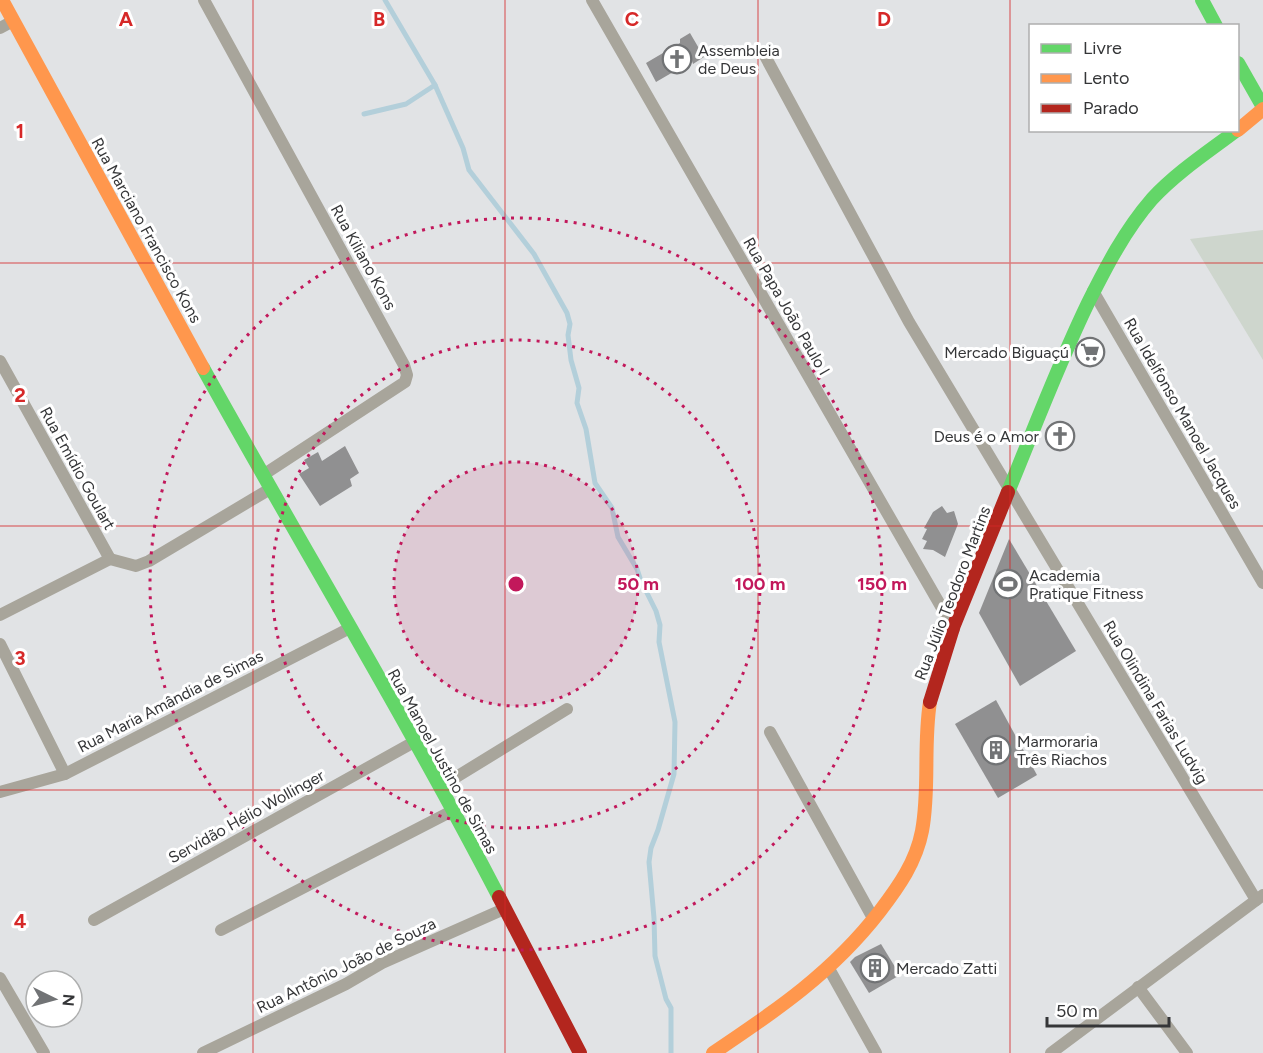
<svg xmlns="http://www.w3.org/2000/svg" width="1263" height="1053" viewBox="0 0 1263 1053" font-family="Figtree,sans-serif">
  <rect width="100%" height="100%" fill="#e1e3e5"/>
  <!-- green -->
  <polygon fill="#ced6cd" points="1263,230 1263,360 1190,239"/>
  <g fill="none" stroke-linecap="round" stroke-linejoin="round">
    <!-- stream -->
    <g stroke="#b3cfda" stroke-width="5">
      <polyline points="385,0 435,85 463,148 469,170 534,254 567,313 570,324 568,335 571,360 579,388 577,403 586,429 595,483 612,508 618,537 637,569 641,581 656,611 660,625 659,642 675,722 674,774 658,830 651,848 649,862 654,918 655,956 666,999 671,1008 671,1053"/>
      <polyline points="364,114 406,104 435,85"/>
    </g>
  </g>
  <!-- building -->
  <g fill="#909091">
    <polygon points="690,33 704,57 693,64 692,61 656,82 646,63 680,43 680,39"/>
    <polygon points="345,446 359,473 350,479 352,486 320,506 299,474 309,468 304,460 318,452 322,461"/>
    <polygon points="942,506 947,513 954,511 958,524 945,557 933,550 923,549 927,541 922,539 927,529 924,528 933,512"/>
    <polygon points="1009,539 1076,651 1020,686 979,613"/>
    <polygon points="996,700 1037,775 998,798 955,724"/>
    <polygon points="881,944 900,975 869,993 850,962 855,957"/>
  </g>
  <g fill="none" stroke-linecap="round" stroke-linejoin="round">
    <!-- street -->
    <g stroke="#a8a59b" stroke-width="12">
      <polyline points="204,0 404,365 407,375 405,382 263,475"/>
      <polyline points="592,0 954,629"/>
      <polyline points="0,28 13,21"/>
      <polyline points="764,54 909,322 1256,900"/>
      <polyline points="1093,291 1263,583"/>
      <polyline points="0,361 110,559"/>
      <polyline points="110,559 136,566 149,561 270,489"/>
      <polyline points="0,615 110,559"/>
      <polyline points="0,644 65,774"/>
      <polyline points="770,732 873,918"/>
      <polyline points="440,787 567,709"/>
      <polyline points="0,792 65,774 350,628"/>
      <polyline points="94,920 414,742"/>
      <polyline points="221,930 454,810"/>
      <polyline points="828,967 876,1053"/>
      <polyline points="0,978 44,1053"/>
      <polyline points="1138,987 1187,1053"/>
      <polyline points="203,1053 346,984 382,963 504,909"/>
      <polyline points="1051,1053 1263,895"/>
    </g>
    <!-- fast -->
    <g stroke="#63d668" stroke-width="14">
      <polyline points="1202,0 1216,26"/>
      <polyline points="1238,63 1263,107"/>
      <path d="M 203,368 C 301,545 406,718 499,897"/>
      <path d="M 1008,492 C 1034,429 1058,365 1088,303 C 1106,267 1125,230 1152,199 C 1177,172 1208,152 1237,130"/>
    </g>
    <!-- slow -->
    <g stroke="#ff974d" stroke-width="14">
      <polyline points="2,0 203,368"/>
      <polyline points="1238,130 1263,109"/>
      <path d="M 713,1053 C 776,1011 833,972 880,911 C 899,886 916,862 922,831 C 930,789 923,745 930,702"/>
    </g>
    <!-- jam -->
    <g stroke="#b3261e" stroke-width="14">
      <polyline points="930,702 954,625 1008,492"/>
      <polyline points="499,897 580,1053"/>
    </g>
  </g>
  <!-- grid -->
  <path fill="none" stroke="#d62828" stroke-width="1.5" stroke-opacity="0.55" d="M 253,0 L 253,1053M 505,0 L 505,1053M 758,0 L 758,1053M 1010,0 L 1010,1053M 0,263 L 1263,263M 0,526 L 1263,526M 0,790 L 1263,790"/>
  <!-- distance rings -->
  <circle cx="516" cy="584" r="122" fill="#c2185b" fill-opacity=".12"/>
  <g fill="none" stroke="#c2185b" stroke-width="3" stroke-dasharray="3 6">
    <circle cx="516" cy="584" r="122"/>
    <circle cx="516" cy="584" r="244"/>
    <circle cx="516" cy="584" r="366"/>
  </g>
  <!-- icons -->
  <defs>
    <g id="church-ring" transform="scale(1.5)"><circle r="9.5" fill="#fff" stroke="#717375" stroke-width="1.5"/><path d="M-1.2-6h2.4v3.5h3.3v2.4h-3.3V6h-2.4V-.1h-3.3v-2.4h3.3Z" fill="#717375"/></g>
    <g id="supermarket-ring" transform="scale(1.5)"><circle r="9.5" fill="#fff" stroke="#717375" stroke-width="1.5"/><path d="M-6-5.5h2.5l.6 2H6L4.5 2H-2.5L-4.4-4H-6ZM-1.5 3.2a1.3 1.3 0 1 0 .1 0ZM3 3.2a1.3 1.3 0 1 0 .1 0Z" fill="#717375"/></g>
    <g id="stadium-ring" transform="scale(1.5)"><circle r="9.5" fill="#fff" stroke="#717375" stroke-width="1.5"/><path d="M0-5a6.5 5 0 1 0 0 10a6.5 5 0 1 0 0-10ZM-3.5-1.8h7v3.6h-7Z" fill="#717375"/></g>
    <g id="building-ring" transform="scale(1.5)"><circle r="9.5" fill="#fff" stroke="#717375" stroke-width="1.5"/><path d="M-4-6H4V6H1V3H-1V6H-4ZM-2.5-4.3h1.7v1.8h-1.7ZM.8-4.3h1.7v1.8H.8ZM-2.5-1h1.7V.8h-1.7ZM.8-1h1.7V.8H.8Z" fill="#717375"/></g>
  </defs>
  <g fill-rule="evenodd">
    <use href="#church-ring" x="677" y="59"/>
    <use href="#supermarket-ring" x="1090" y="352"/>
    <use href="#church-ring" x="1060" y="436"/>
    <use href="#stadium-ring" x="1008" y="584"/>
    <use href="#building-ring" x="996" y="750"/>
    <use href="#building-ring" x="875" y="968"/>
  </g>
  <g text-anchor="middle" stroke-width="6" stroke-linejoin="round" paint-order="stroke">
    <!-- poi labels -->
    <g font-size="16" fill="#353638" stroke="#fff" text-anchor="start">
      <text x="698" y="56">Assembleia<tspan x="698" dy="18">de Deus</tspan></text>
      <text x="1069" y="358" text-anchor="end">Mercado Biguaçú</text>
      <text x="1039" y="442" text-anchor="end">Deus é o Amor</text>
      <text x="1029" y="581">Academia<tspan x="1029" dy="18">Pratique Fitness</tspan></text>
      <text x="1017" y="747">Marmoraria<tspan x="1017" dy="18">Três Riachos</tspan></text>
      <text x="896" y="974">Mercado Zatti</text>
    </g>
    <!-- street labels -->
    <g font-size="16" fill="#353638" stroke="#fff">
      <text transform="translate(147 230) rotate(61)" y="6">Rua Marciano Francisco Kons</text>
      <text transform="translate(364 257) rotate(61)" y="6">Rua Kiliano Kons</text>
      <text transform="translate(787 306) rotate(60)" y="6">Rua Papa João Paulo I</text>
      <text transform="translate(1183 413) rotate(60)" y="6">Rua Idelfonso Manoel Jacques</text>
      <text transform="translate(78 468) rotate(61)" y="6">Rua Emídio Goulart</text>
      <text transform="translate(952 593) rotate(-69)" y="6">Rua Júlio Teodoro Martins</text>
      <text transform="translate(170 701) rotate(-27)" y="6">Rua Maria Amândia de Simas</text>
      <text transform="translate(1156 702) rotate(59)" y="6">Rua Olindina Farias Ludvig</text>
      <text transform="translate(443 761) rotate(61)" y="6">Rua Manoel Justino de Simas</text>
      <text transform="translate(246 816) rotate(-29)" y="6">Servidão Hélio Wollinger</text>
      <text transform="translate(346 965) rotate(-26)" y="6">Rua Antônio João de Souza</text>
    </g>
  </g>
  <g font-size="20" text-anchor="middle" font-weight="bold" fill="#d62828" stroke="#fff" stroke-width="6" stroke-linejoin="round" paint-order="stroke">
    <text x="126" y="26">A</text>
    <text x="379" y="26">B</text>
    <text x="632" y="26">C</text>
    <text x="884" y="26">D</text>
    <text x="20" y="138">1</text>
    <text x="20" y="402">2</text>
    <text x="20" y="665">3</text>
    <text x="20" y="928">4</text>
  </g>
  <circle cx="516" cy="584" r="9" fill="#c2185b" stroke="#fff" stroke-width="3"/>
  <g font-size="18" text-anchor="middle" font-weight="bold" fill="#c2185b" stroke="#fff" stroke-width="6" stroke-linejoin="round" paint-order="stroke">
    <text x="638" y="590">50 m</text>
    <text x="760" y="590">100 m</text>
    <text x="882" y="590">150 m</text>
  </g>
  <!-- legend -->
  <rect x="1029" y="24" width="210" height="108" fill="#ffffff" stroke="#aeafaf" stroke-width="1.5"/>
  <rect x="1041" y="44" width="30" height="9" fill="#63d668" stroke="#aeafaf" stroke-width="1.5"/>
  <text x="1083" y="54" font-size="18" fill="#353638">Livre</text>
  <rect x="1041" y="74" width="30" height="9" fill="#ff974d" stroke="#aeafaf" stroke-width="1.5"/>
  <text x="1083" y="84" font-size="18" fill="#353638">Lento</text>
  <rect x="1041" y="104" width="30" height="9" fill="#b3261e" stroke="#aeafaf" stroke-width="1.5"/>
  <text x="1083" y="114" font-size="18" fill="#353638">Parado</text>
  <!-- north arrow -->
  <g transform="translate(54 999) rotate(95)"><circle r="28" fill="#ffffff" stroke="#aeafaf" stroke-width="1.5"/>
  <path d="M0-4.5L10 22L0 15L-10 22Z" fill="#717375"/>
  <text y="-9" font-size="16" font-weight="bold" text-anchor="middle" fill="#353638">N</text>
  </g>
  <!-- scale -->
  <path d="M1047 1017v9h122v-9" fill="none" stroke="#353638" stroke-width="3"/>
  <text x="1056" y="1017" font-size="18" fill="#353638" stroke="#ffffff" stroke-width="4.5" paint-order="stroke">50 m</text>
</svg>
